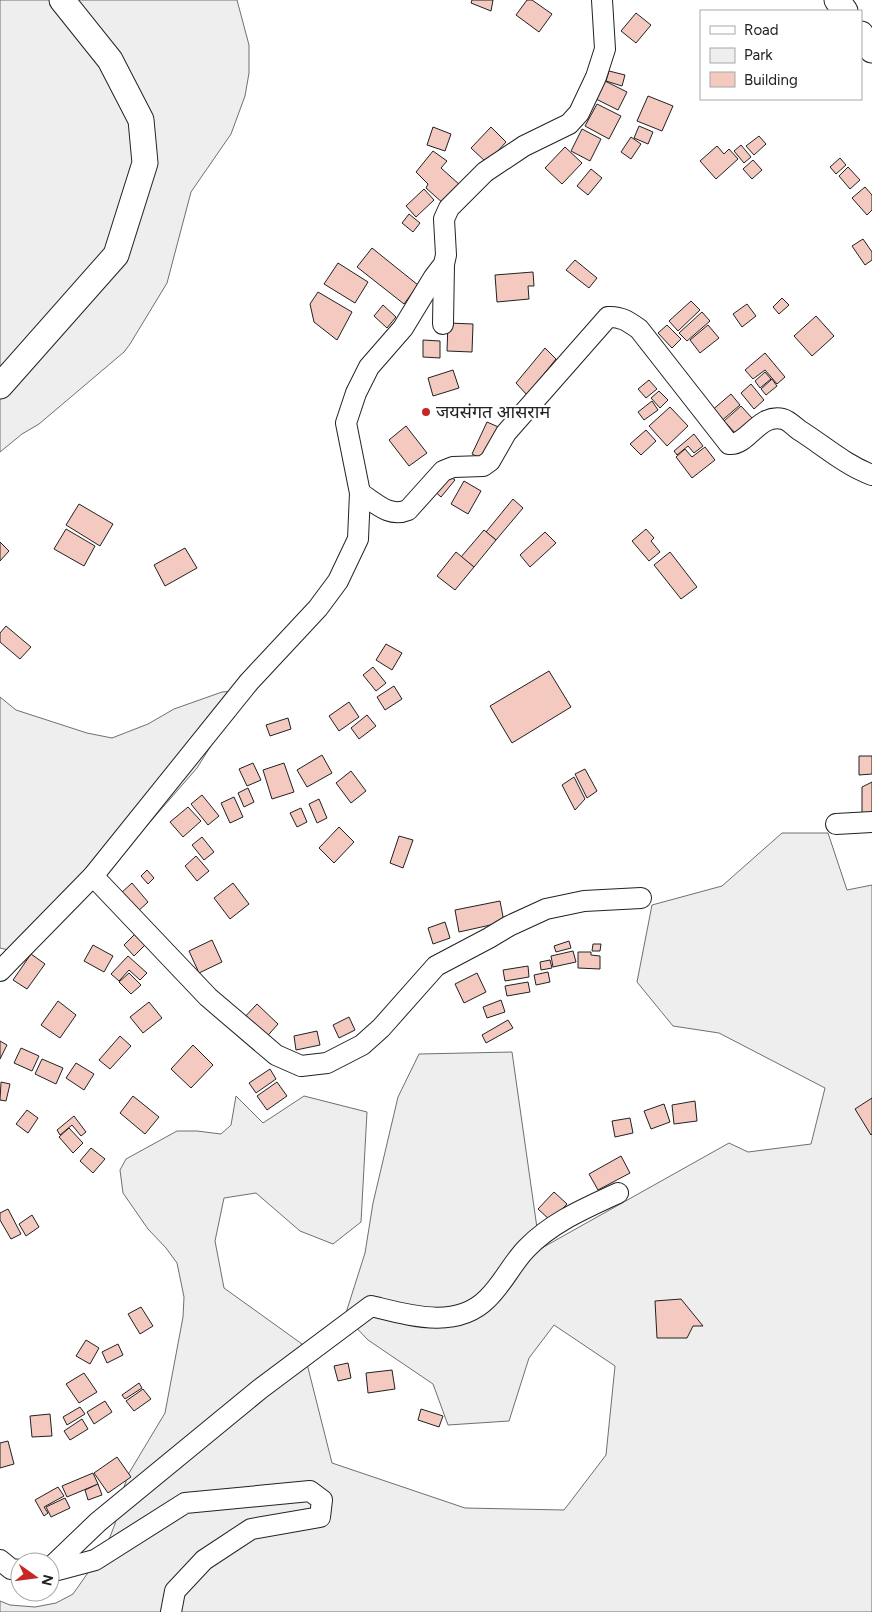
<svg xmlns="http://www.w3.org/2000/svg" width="872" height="1612" viewBox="0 0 872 1612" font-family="Figtree,'Noto Sans Devanagari',sans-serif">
  <rect width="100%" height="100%" fill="#fff"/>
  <!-- green -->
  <g fill="#eee" stroke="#6f6f6f">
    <polygon points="0,0 237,0 249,45 249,73 245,96 231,134 191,192 167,283 130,344 124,352 39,424 22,434 0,452"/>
    <polygon points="235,691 219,733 197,768 130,845 17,952 0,948 0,697 16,710 87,733 112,738 148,724 174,709 222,692"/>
    <polygon points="782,833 828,833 847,890 872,885 872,1612 0,1612 0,1601 10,1605 35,1607 56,1603 73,1594 106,1547 115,1524 118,1504 129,1473 165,1413 183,1317 184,1297 177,1263 166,1248 148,1229 123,1193 120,1170 126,1159 177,1131 197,1131 221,1134 231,1125 236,1096 263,1123 304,1096 367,1112 361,1222 333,1244 300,1231 256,1193 224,1198 215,1241 224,1288 302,1344 332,1463 465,1508 564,1510 606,1455 615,1366 554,1325 529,1358 509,1421 448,1425 433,1384 368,1340 345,1316 365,1253 373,1203 398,1097 419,1054 512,1052 540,1249 729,1143 748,1152 811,1144 825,1088 719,1033 673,1026 637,982 652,905 722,886"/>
  </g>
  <!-- building -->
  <g fill="#f3c9c0" stroke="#222">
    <polygon points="472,0 493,0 491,11 471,3"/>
    <polygon points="527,0 532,0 552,14 539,32 516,15"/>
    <polygon points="636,13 651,25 636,43 621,31"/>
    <polygon points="609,71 625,75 622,86 606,81"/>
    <polygon points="603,80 627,92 618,110 594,98"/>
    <polygon points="648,96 673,106 662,131 637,121"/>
    <polygon points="597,104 621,116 609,139 585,126"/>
    <polygon points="639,126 653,132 648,144 634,138"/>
    <polygon points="433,127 451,134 445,151 427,145"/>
    <polygon points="491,127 506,142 487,163 471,148"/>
    <polygon points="582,129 601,139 590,161 571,151"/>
    <polygon points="759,136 766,144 754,155 746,146"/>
    <polygon points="631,137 641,144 631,159 621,152"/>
    <polygon points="741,145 751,157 744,163 734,151"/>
    <polygon points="717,146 724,154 729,149 738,159 716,179 700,161"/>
    <polygon points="565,147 582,163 562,184 545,168"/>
    <polygon points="433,151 447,161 441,168 460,185 444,204 426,188 428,184 416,172"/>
    <polygon points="840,158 846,165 836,174 830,167"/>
    <polygon points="753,160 762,170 752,179 743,169"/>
    <polygon points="848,167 860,180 850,189 839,176"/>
    <polygon points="591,169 602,178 588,195 577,186"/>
    <polygon points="865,187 872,195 872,210 867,215 852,198"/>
    <polygon points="424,189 434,200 416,217 406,206"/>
    <polygon points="409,214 420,223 413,232 402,223"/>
    <polygon points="863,239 872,252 872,260 865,265 852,246"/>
    <polygon points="372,248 418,285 404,304 357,267"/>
    <polygon points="575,260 597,278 589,288 566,270"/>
    <polygon points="338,263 368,282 355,303 324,284"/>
    <polygon points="533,272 534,286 528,286 529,299 497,302 495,275"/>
    <polygon points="318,292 352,312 337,340 314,322 310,304"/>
    <polygon points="782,298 789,305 779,314 773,307"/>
    <polygon points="691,301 700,310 678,331 669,321"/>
    <polygon points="747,304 756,316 742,327 733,314"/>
    <polygon points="383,305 396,317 387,328 374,316"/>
    <polygon points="702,312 710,321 687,341 679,333"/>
    <polygon points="816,316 834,336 812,356 794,336"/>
    <polygon points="448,323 473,324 472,352 447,351"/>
    <polygon points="667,325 681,339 672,348 658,333"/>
    <polygon points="708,325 719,338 700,353 690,340"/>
    <polygon points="423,340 440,341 440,358 423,357"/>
    <polygon points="545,348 556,359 527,395 516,383"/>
    <polygon points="765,353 785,377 777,384 765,370 753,379 745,370"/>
    <polygon points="453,370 459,388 433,396 428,378"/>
    <polygon points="765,372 771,379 760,388 755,381"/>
    <polygon points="772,379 777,386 766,395 761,389"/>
    <polygon points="649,380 657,389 646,398 638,389"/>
    <polygon points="751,384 764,400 754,409 741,393"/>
    <polygon points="659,391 668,400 660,408 651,398"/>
    <polygon points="731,394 740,405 719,423 710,412"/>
    <polygon points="652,401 658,410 644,420 638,412"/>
    <polygon points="741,406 753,419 736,434 724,421"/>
    <polygon points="670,407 688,426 667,446 649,426"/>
    <polygon points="487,422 503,429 488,462 472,454"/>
    <polygon points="406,426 427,453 409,466 389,440"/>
    <polygon points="646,430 656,441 641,455 630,444"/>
    <polygon points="694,434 703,446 694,453 688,446 677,455 674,451"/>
    <polygon points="705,447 715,460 692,478 676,457 685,449 692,457"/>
    <polygon points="445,473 455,480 441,497 432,489"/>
    <polygon points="464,481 481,491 468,514 451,504"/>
    <polygon points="513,499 523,508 496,540 486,532"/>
    <polygon points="79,504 113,524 100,546 66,525"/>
    <polygon points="66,529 95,546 84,566 54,549"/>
    <polygon points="646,529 654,538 651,541 660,552 649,561 632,541"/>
    <polygon points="484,530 496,540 474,567 461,557"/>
    <polygon points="545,532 556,543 530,567 520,555"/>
    <polygon points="0,542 9,551 0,561"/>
    <polygon points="185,548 197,568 165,586 154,565"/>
    <polygon points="456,552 474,567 455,590 437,576"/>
    <polygon points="670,552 697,587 681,599 654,565"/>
    <polygon points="6,626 31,647 20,659 0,642 0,633"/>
    <polygon points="386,644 402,653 392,670 376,660"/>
    <polygon points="373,667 386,683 376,691 363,675"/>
    <polygon points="549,671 571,707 512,743 490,706"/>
    <polygon points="394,686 402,699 385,710 377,697"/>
    <polygon points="349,702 359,717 339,731 329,716"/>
    <polygon points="367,715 376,726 359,739 351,728"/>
    <polygon points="288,718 291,729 270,736 266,725"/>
    <polygon points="322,755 332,773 307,787 297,770"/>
    <polygon points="859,756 872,756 872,774 859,775"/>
    <polygon points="253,763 261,780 247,786 239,769"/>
    <polygon points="284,763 294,792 272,799 263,770"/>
    <polygon points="585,769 597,791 587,798 575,774"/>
    <polygon points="351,771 366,791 351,803 336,783"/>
    <polygon points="574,777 585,799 575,810 562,785"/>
    <polygon points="872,782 872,816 862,816 862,787"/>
    <polygon points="248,788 254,802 244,807 238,793"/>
    <polygon points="202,795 219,816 208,825 191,804"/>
    <polygon points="234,797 243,817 230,823 221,803"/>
    <polygon points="319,799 327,818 317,823 309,804"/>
    <polygon points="188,807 201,821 183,837 170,822"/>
    <polygon points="301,808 307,822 297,827 290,813"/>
    <polygon points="339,827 354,842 334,863 319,848"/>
    <polygon points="399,836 413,840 403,868 390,863"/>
    <polygon points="202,837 214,852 204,860 192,845"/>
    <polygon points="196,856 209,871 197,881 185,866"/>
    <polygon points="147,870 154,878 148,884 141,876"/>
    <polygon points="132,883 148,902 136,913 120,894"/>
    <polygon points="233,883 249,904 230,919 214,898"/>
    <polygon points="500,901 504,922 459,932 455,910"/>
    <polygon points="445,922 450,938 433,944 428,928"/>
    <polygon points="136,933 146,944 134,956 124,945"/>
    <polygon points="212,940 222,962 199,973 189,951"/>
    <polygon points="569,941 571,948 556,952 554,946"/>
    <polygon points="593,944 601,944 600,951 592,951"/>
    <polygon points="93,945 113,956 104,972 84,961"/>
    <polygon points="573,951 576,962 553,967 551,956"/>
    <polygon points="578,952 591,952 591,955 600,956 600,969 578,968"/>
    <polygon points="31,954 45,964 27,989 13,980"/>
    <polygon points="128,956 147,973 140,980 129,970 119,981 111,974"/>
    <polygon points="550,960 552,968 541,970 540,962"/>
    <polygon points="528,966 529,977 505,981 503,970"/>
    <polygon points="548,972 550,982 536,985 534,975"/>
    <polygon points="129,973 141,985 131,994 119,982"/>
    <polygon points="477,973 486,992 464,1003 455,984"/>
    <polygon points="528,982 530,992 507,996 505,986"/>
    <polygon points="501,1000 505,1012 487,1018 483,1007"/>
    <polygon points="58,1001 76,1015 60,1038 41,1025"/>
    <polygon points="149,1002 162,1018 143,1033 130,1017"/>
    <polygon points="257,1004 278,1024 263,1041 241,1021"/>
    <polygon points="349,1017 355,1030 339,1038 333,1025"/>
    <polygon points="508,1020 513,1028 486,1043 482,1035"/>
    <polygon points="317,1031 320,1045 296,1050 294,1036"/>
    <polygon points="120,1036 131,1046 110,1069 99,1060"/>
    <polygon points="0,1041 7,1045 0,1059"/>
    <polygon points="193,1045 213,1065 191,1088 171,1069"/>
    <polygon points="21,1048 39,1056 32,1071 14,1063"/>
    <polygon points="42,1059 63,1068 56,1084 35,1074"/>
    <polygon points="76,1063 94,1074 84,1090 66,1078"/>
    <polygon points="270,1069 276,1079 256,1093 249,1083"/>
    <polygon points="1,1082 10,1084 6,1101 0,1100"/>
    <polygon points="277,1082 287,1096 267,1110 257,1096"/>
    <polygon points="133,1096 159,1117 145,1134 120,1113"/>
    <polygon points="872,1098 872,1134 871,1135 855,1109"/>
    <polygon points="695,1101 697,1121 674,1124 672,1105"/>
    <polygon points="664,1104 670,1122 651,1129 644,1111"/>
    <polygon points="27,1110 38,1118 28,1133 16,1124"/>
    <polygon points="74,1116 86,1132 81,1136 72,1125 60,1135 57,1130"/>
    <polygon points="630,1118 633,1133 615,1137 612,1121"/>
    <polygon points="69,1128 83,1143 73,1153 59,1137"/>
    <polygon points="91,1148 105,1159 93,1173 80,1161"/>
    <polygon points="621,1156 630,1173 598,1190 589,1174"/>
    <polygon points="554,1192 567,1204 551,1221 538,1209"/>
    <polygon points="8,1209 21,1234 11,1239 0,1220 0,1213"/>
    <polygon points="32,1215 39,1227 26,1236 19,1224"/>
    <polygon points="681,1299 703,1326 693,1326 687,1338 657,1338 655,1301"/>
    <polygon points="141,1307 153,1326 140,1334 128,1314"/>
    <polygon points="86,1340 99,1348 90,1364 76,1356"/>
    <polygon points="118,1344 123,1355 107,1363 102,1352"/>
    <polygon points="348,1363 351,1378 338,1381 334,1366"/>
    <polygon points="392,1370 395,1389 368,1393 366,1373"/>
    <polygon points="84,1373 97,1392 79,1403 66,1384"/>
    <polygon points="139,1383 142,1388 125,1399 122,1395"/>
    <polygon points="143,1389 151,1399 134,1411 126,1401"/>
    <polygon points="105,1401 112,1412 94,1424 87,1412"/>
    <polygon points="80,1407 85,1414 67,1425 63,1417"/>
    <polygon points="421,1409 443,1416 439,1427 418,1420"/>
    <polygon points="50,1414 52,1436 32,1437 30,1416"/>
    <polygon points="82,1419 88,1429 70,1440 64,1431"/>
    <polygon points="8,1441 14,1464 0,1468 0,1443"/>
    <polygon points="117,1457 131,1477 108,1493 94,1473"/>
    <polygon points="93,1473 98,1484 67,1497 62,1486"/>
    <polygon points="98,1484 102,1495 88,1500 85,1490"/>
    <polygon points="58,1487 64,1496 44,1507 48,1513 44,1516 35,1500"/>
    <polygon points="65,1498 70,1508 51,1517 46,1507"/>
  </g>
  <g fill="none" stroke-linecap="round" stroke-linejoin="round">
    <!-- minor casing -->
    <g stroke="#222" stroke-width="22">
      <g id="minor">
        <polyline points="443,324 444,264"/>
        <path d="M 360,493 C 376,503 389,518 408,510 L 443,471 L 453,467 L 483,466 L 490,461 L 506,433 L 608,317 C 621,316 629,322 639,329 L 729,444 C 748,446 758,413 783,419 C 788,420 795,427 799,430 C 823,445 845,465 872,475"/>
        <polyline points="836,824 872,822"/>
        <polyline points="93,876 208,997 276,1055 301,1066 327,1063 362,1045 381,1028 436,966 489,938 509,926 546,909 584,901 641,898"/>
        <polyline points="0,971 93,876 249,682 318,608 338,581 358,539 360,493 346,423 356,393 369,367 403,328 434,277 444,264 446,255 444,219 449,208 485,172 524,146 569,124 579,113 596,77 605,49 602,0"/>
        <polyline points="0,1560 11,1569 20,1570"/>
        <path d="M 50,1568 L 98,1522 L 260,1389 L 371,1306 C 409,1315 456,1330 487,1299 C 503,1284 512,1263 527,1248 C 552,1222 586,1208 618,1193"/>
        <polyline points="50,1572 95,1560 185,1503 310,1491 322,1500 320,1517 251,1529 204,1560 175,1591 171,1612"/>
      </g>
    </g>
    <!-- major casing -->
    <g stroke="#222" stroke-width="27">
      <g id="major">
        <polyline points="837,0 845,11"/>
        <polyline points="861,34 872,50"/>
        <polyline points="0,386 116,255 145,163 141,120 110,60 62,0"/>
      </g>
    </g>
    <!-- minor -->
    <use href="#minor" stroke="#fff" stroke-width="20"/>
    <!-- major -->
    <use href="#major" stroke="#fff" stroke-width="25"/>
  </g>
  <!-- markers -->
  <circle fill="#c62828" stroke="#fff" stroke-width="2" cx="426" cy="412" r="5"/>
  <g text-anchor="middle" stroke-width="4" stroke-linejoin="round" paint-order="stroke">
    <!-- poi labels -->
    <g font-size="18" fill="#222" stroke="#fff" text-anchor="start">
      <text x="436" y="418">जयसंगत आसराम</text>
    </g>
  </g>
  <!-- legend -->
  <rect x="700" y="10" width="162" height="90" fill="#ffffff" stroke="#a7a7a7"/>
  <rect x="710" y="26" width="25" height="8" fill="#ffffff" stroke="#a7a7a7"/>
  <text x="744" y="35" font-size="15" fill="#222222">Road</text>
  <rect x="710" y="48" width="25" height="15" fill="#eeeeee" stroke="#a7a7a7"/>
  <text x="744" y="60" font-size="15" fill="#222222">Park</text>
  <rect x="710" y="72" width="25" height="15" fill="#f3c9c0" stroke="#a7a7a7"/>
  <text x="744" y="85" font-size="15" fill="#222222">Building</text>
  <!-- north arrow -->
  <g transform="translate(35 1577) rotate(104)"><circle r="24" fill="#ffffff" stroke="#a7a7a7"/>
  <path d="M0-4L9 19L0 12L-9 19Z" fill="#c62828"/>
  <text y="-8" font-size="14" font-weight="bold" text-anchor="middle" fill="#222222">N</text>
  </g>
</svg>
